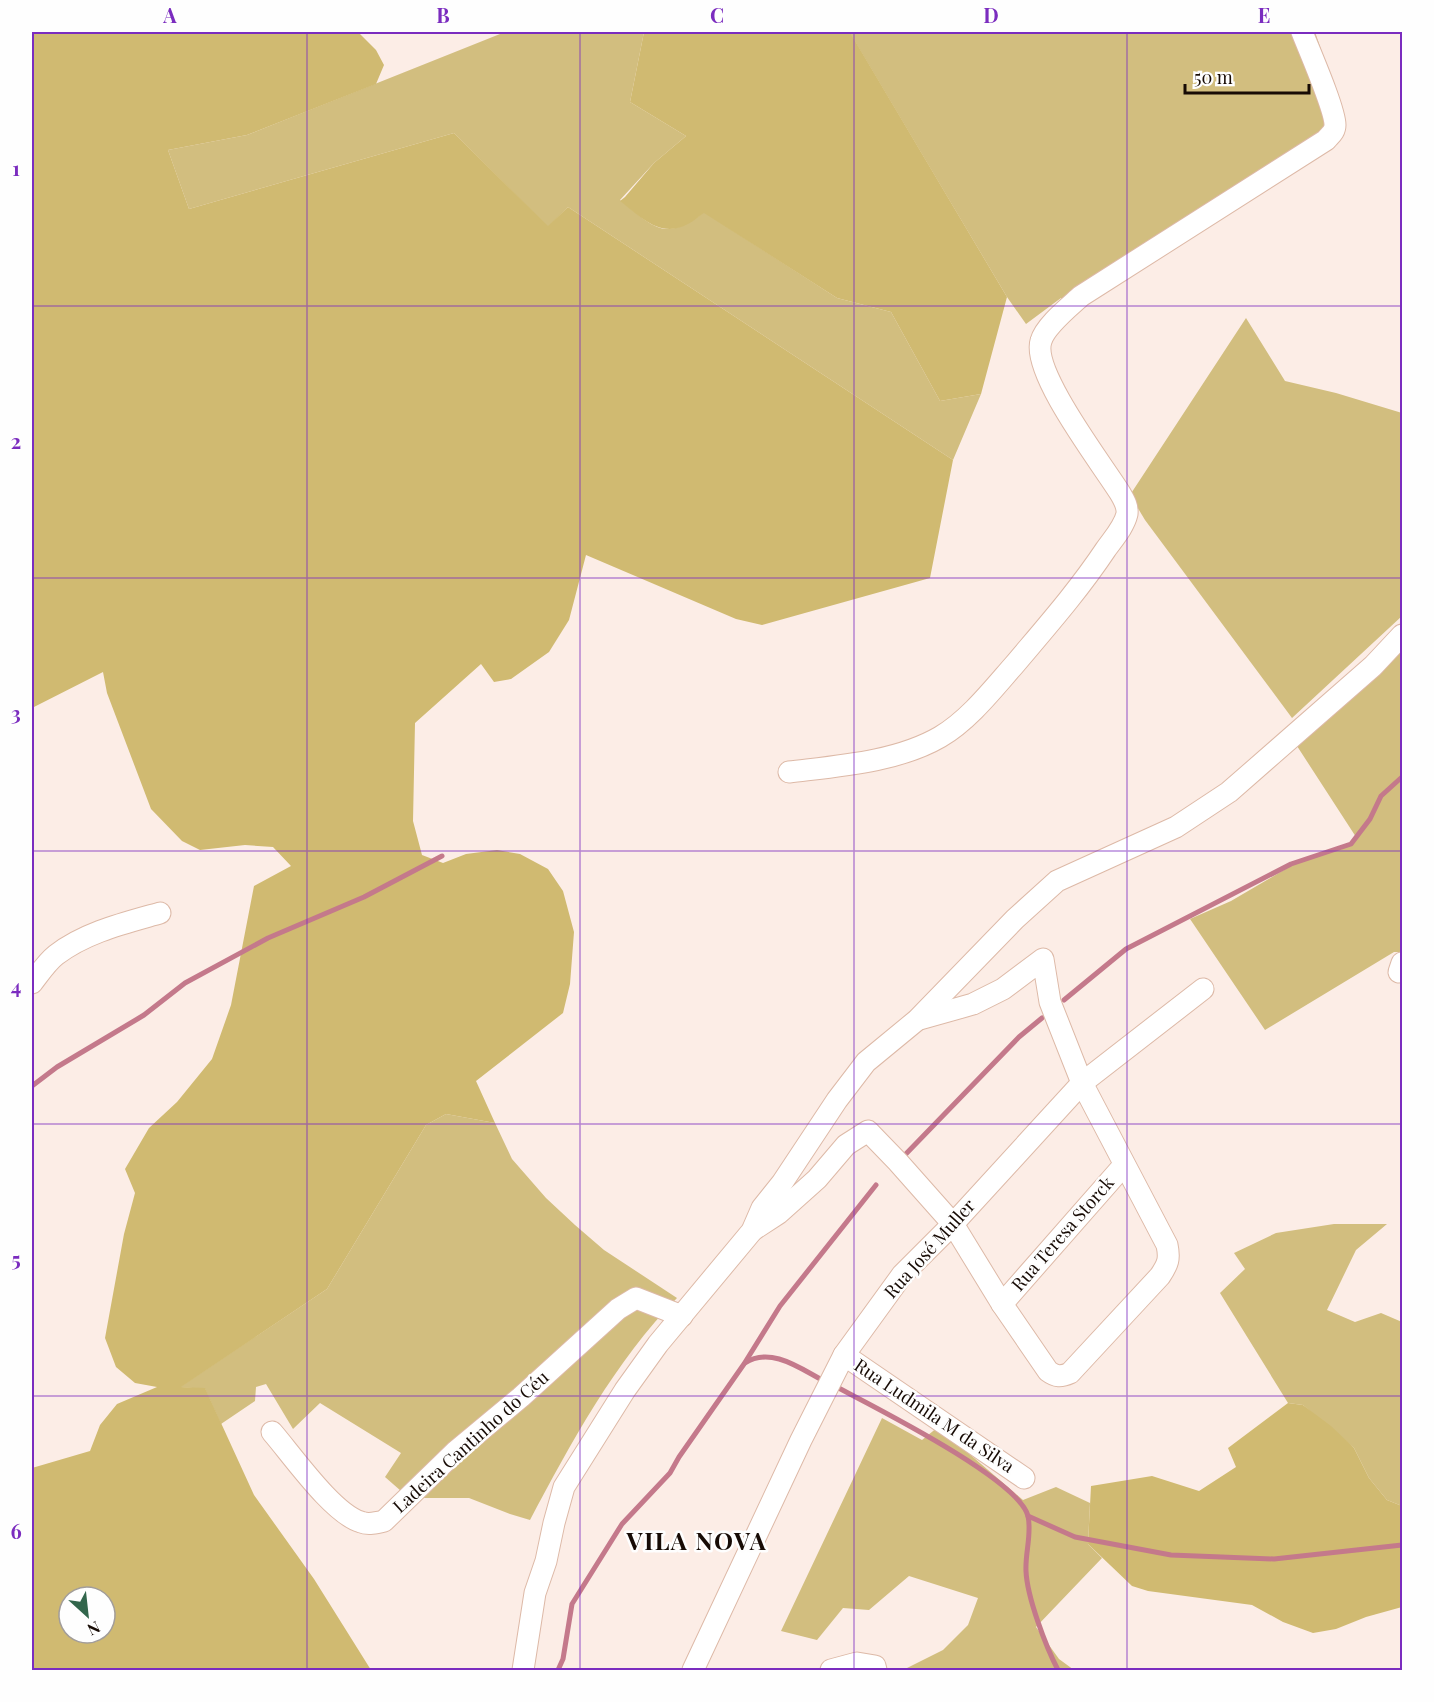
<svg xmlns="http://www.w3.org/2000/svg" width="1434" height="1702" viewBox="0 0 1434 1702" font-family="'Playfair Display',serif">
  <rect width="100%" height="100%" fill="#fcede6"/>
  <!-- green -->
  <g fill="#d2be7f">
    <path d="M 505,32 L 644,32 L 630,102 L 686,136 L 654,163 L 620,200 C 654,227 664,243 704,212 L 837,298 L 891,312 L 940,401 L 981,394 L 953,460 L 568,207 L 548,227 L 454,133 L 189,209 L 168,150 L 247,135 Z"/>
    <polygon points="853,32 1315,32 1341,108 1342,129 1079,308 1061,298 1026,324 1007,297 850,33"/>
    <polygon points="1246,318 1285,381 1336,393 1402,413 1402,616 1292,718 1145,520 1130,495"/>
    <polygon points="1402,646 1402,952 1394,952 1265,1030 1190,919 1231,901 1301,860 1342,849 1356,837 1297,746"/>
    <path d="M 446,1114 L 495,1123 L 512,1159 L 546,1198 L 575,1225 L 604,1250 L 677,1298 C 615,1361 571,1443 530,1520 L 510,1514 L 469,1498 L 409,1498 L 385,1477 L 401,1453 L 320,1403 L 293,1429 L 266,1384 L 256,1387 L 255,1401 L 221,1424 L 205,1389 L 180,1387 L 327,1289 L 426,1125 Z"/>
    <polygon points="1334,1224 1387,1224 1356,1250 1327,1310 1355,1322 1381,1313 1402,1322 1402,1506 1387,1500 1369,1478 1354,1448 1303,1405 1288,1403 1220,1293 1245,1269 1234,1253 1276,1233"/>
    <polygon points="882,1418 922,1440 938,1427 1023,1500 1056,1487 1090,1503 1088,1544 1102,1558 1036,1627 1059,1659 1074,1670 903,1670 943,1650 968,1625 978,1598 909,1576 869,1610 843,1608 817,1640 781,1631"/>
  </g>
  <!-- forest -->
  <g fill="#d0ba71" fill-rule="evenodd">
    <path d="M 32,32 L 358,32 L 376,50 L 384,65 L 376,84 L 247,135 L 168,150 L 189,209 L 454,133 L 548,226 L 568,207 L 953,460 L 930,578 L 762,625 L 736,619 L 586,555 L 569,620 L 549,652 L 511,679 L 494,682 L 481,664 L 415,723 L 413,821 L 422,855 L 443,863 L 466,854 L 497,850 L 520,854 L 548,869 L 563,891 L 574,932 L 570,984 L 563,1013 L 476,1081 L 495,1123 L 446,1114 L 426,1125 L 327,1289 L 181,1387 L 205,1388 L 254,1495 L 314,1579 L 371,1670 L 32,1670 L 32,1468 L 90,1451 L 100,1425 L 117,1404 L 157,1387 L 135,1383 L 116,1367 L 105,1338 L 124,1234 L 135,1193 L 125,1169 L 149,1128 L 177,1102 L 212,1059 L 231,1005 L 254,886 L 291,866 L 273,847 L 245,845 L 200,850 L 182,841 L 151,809 L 107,693 L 103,672 L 32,708 ZM 69,1597 L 105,1597 L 105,1633 L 69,1633 Z"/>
    <path d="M 644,32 L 853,32 L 851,34 L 1007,297 L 981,394 L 940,401 L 891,312 L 837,298 L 704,213 C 699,216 694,221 688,224 C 660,239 641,217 620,201 L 625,197 L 654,163 L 686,136 L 630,102 Z"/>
    <polygon points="1288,1403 1303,1405 1331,1426 1354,1448 1369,1478 1387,1500 1402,1506 1402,1607 1366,1617 1336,1629 1313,1633 1283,1622 1252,1605 1148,1591 1132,1586 1088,1544 1091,1486 1152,1476 1199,1491 1236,1467 1228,1448"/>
  </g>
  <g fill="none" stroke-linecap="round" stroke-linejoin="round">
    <!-- stream -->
    <g stroke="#c4798b" stroke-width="5">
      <polyline points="1064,1000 1126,949 1291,864 1351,844 1370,819 1381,796 1402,777"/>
      <polyline points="32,1086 57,1067 144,1015 185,983 268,938 364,897 442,856"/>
      <polyline points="901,1159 1019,1037 1042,1018"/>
      <path d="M 745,1363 C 771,1346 801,1369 824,1381"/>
      <path d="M 833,1385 C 870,1405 1018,1478 1028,1516 C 1032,1534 1025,1553 1026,1571 C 1027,1597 1046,1647 1058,1670"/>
      <polyline points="1028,1516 1075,1537 1171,1555 1274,1559 1402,1545"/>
      <polyline points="558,1670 563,1659 572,1604 622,1524 670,1473 679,1457 744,1364 780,1306 876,1185"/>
    </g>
    <!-- minor casing -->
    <g stroke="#ddb9a7" stroke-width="23">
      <g id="minor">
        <path d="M 789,772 C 838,766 897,762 940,737 C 969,720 993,689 1015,664 C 1047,626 1078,591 1106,549 C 1113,539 1124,527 1127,514 C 1128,506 1124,500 1120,493 C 1102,464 1031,372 1041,341 C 1045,326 1069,307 1081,296 L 1326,140 C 1330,135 1335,132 1335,125 C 1335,109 1309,50 1302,32"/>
        <polyline points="1399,972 1402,963"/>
        <path d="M 32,983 C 39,974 47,962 56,955 C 86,932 125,923 160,913"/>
        <path d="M 753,1230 L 779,1213 L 817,1179 L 846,1145 L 868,1131 L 898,1162 L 953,1224 L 1002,1304 L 1048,1371 C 1056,1377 1061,1377 1070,1373 L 1160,1276 C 1168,1264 1170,1259 1167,1245 L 1082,1083 L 1050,1002 L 1043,959 L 1003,989 L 973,1004 L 920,1019"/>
        <polyline points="1002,1304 1124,1165"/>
        <polyline points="844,1355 1024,1478"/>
        <path d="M 272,1432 C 292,1455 333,1514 361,1522 C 368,1525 376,1523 384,1521 L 456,1451 L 521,1397 L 618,1309 L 636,1298 L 682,1316"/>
        <polyline points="523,1670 535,1593 546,1561 554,1523 564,1487 625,1390 658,1344 752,1231 762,1208 782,1183 837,1100 866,1062 917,1020 1015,919 1057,881 1176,827 1229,792 1373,666 1402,635"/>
        <polyline points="693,1670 801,1440 844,1355 902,1275 953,1224 1082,1083 1203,989"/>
        <polyline points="831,1670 857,1663 875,1666 876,1670"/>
      </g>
    </g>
    <!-- minor -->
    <use href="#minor" stroke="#fff" stroke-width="21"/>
  </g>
  <!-- grid -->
  <path fill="none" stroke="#7b2cbf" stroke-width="1.5" stroke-opacity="0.55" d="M 307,32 L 307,1670M 580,32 L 580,1670M 854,32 L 854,1670M 1127,32 L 1127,1670M 32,306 L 1402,306M 32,578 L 1402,578M 32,851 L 1402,851M 32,1124 L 1402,1124M 32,1396 L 1402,1396"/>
  <g text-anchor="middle" stroke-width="5" stroke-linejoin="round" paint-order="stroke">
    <!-- street labels -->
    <g font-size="18" fill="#170b05" stroke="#fefefe">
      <text transform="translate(1063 1234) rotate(-49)" y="6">Rua Teresa Storck</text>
      <text transform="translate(930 1249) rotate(-48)" y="6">Rua José Muller</text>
      <text transform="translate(934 1416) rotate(34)" y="6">Rua Ludmila M da Silva</text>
      <text transform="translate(471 1442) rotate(-42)" y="6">Ladeira Cantinho do Céu</text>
    </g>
    <!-- district labels -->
    <g font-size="24" font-weight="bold" letter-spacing="1.5" fill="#170b05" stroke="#fefefe">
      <text x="697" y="1550">VILA NOVA</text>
    </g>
  </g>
  <!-- border -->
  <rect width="1434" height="1702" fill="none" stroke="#fefefe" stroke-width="66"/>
  <!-- north arrow -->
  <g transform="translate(87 1615) rotate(153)"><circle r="28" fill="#fefefe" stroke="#a29d9a" stroke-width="1.5"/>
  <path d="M0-4.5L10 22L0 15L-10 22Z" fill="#32664c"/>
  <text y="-9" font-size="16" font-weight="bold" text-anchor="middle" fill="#170b05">N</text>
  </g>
  <!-- scale -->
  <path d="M1185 84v9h124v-9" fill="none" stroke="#170b05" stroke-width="3"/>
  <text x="1194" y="84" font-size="18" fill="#170b05" stroke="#fefefe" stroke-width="4.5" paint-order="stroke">50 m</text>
  <rect x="33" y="33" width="1368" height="1636" fill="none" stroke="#7b2cbf" stroke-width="2"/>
  <g font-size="20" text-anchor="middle" font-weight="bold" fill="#7b2cbf">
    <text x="170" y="23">A</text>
    <text x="443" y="23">B</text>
    <text x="717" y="23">C</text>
    <text x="991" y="23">D</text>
    <text x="1264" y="23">E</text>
    <text x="16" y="176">1</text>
    <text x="16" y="449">2</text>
    <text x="16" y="721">3</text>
    <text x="16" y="994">4</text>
    <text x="16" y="1267">5</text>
    <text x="16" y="1539">6</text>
  </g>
</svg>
